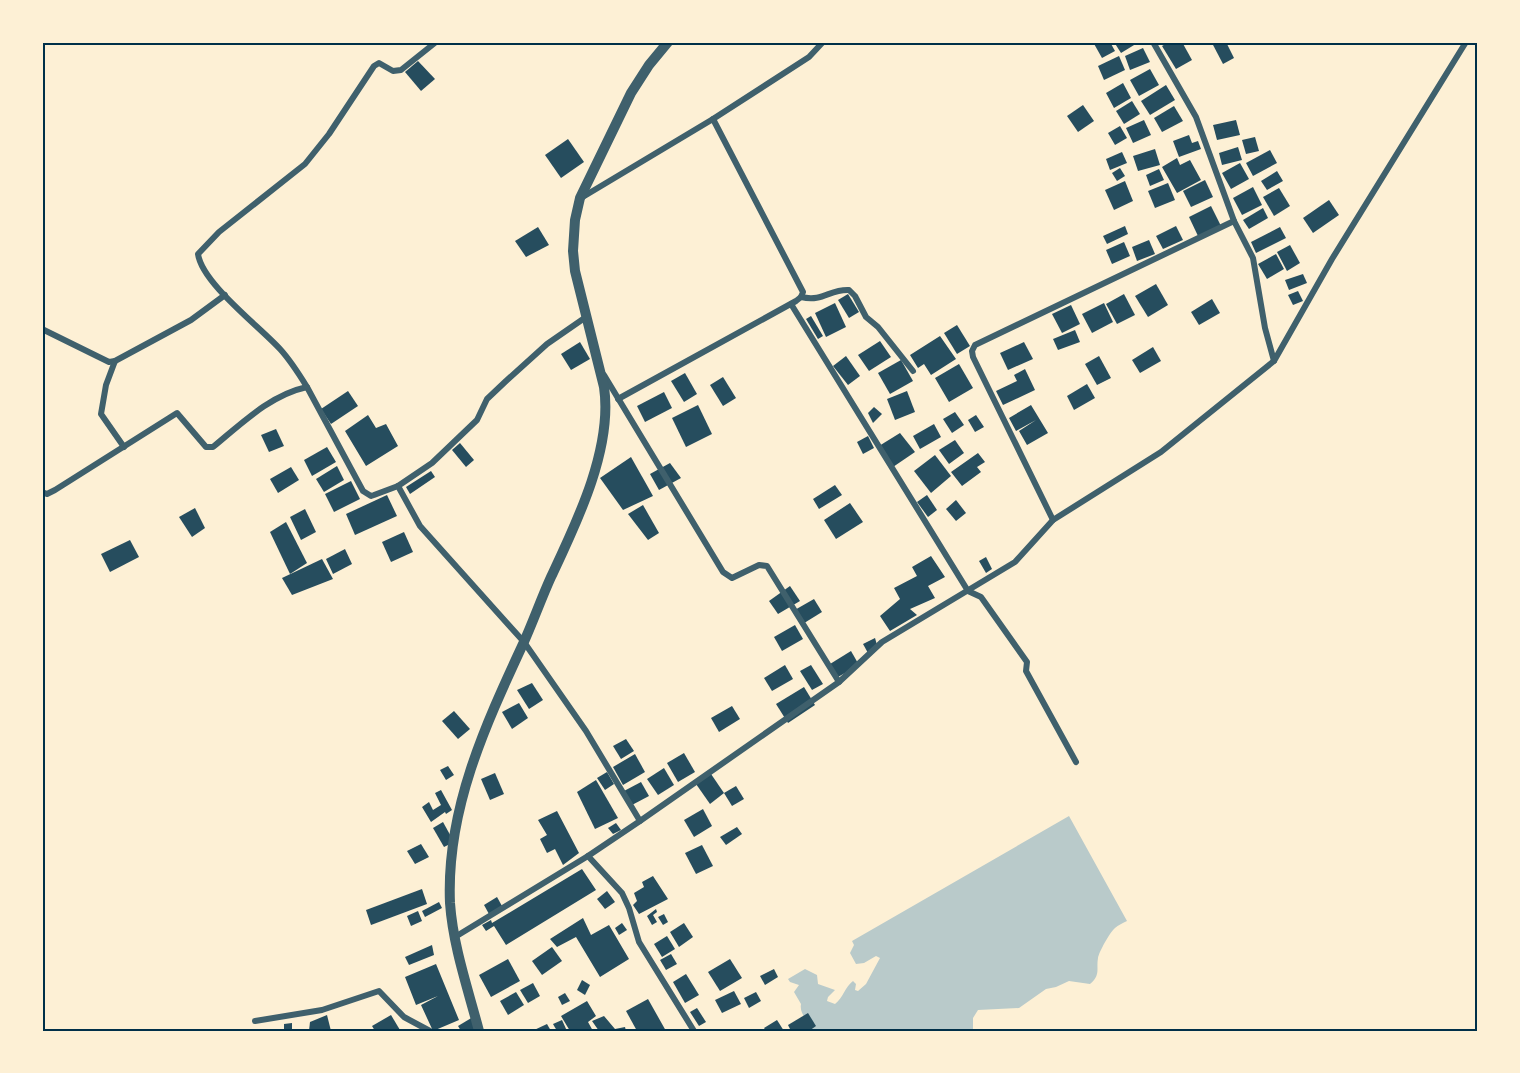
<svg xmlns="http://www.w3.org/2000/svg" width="1520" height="1073" viewBox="0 0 1520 1073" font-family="Lato,sans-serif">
  <rect width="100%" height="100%" fill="#fdf0d5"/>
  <!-- green -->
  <path fill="#b9caca" d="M 1069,816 L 1127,921 C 1123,923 1118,925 1115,928 C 1110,932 1099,952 1098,958 C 1096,969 1101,975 1090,984 L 1069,981 L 1056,987 L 1046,989 L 1019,1008 L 978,1010 L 973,1018 L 973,1031 L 809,1031 C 810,1020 799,1015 801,1004 L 794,992 L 799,985 L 790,982 L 788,979 L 805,969 L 817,975 L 818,984 L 835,990 L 828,997 L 827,1001 L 835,1004 C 843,998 845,987 853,981 L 856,984 L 855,990 L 858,991 L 866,984 L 880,958 L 876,956 L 864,963 L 856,964 L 850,953 L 854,945 L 852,941 Z"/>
  <!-- building -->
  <g fill="#264d5e">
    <polygon points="1093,42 1110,42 1115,51 1102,58"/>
    <polygon points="1114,42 1139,42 1121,53"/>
    <polygon points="1169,42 1182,42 1192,60 1176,69 1162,46"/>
    <polygon points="1226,42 1234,58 1223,64 1212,43"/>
    <polygon points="1143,48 1150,62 1130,70 1125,56"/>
    <polygon points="1119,56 1125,70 1104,80 1098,66"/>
    <polygon points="418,61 435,79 421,91 405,72"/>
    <polygon points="1150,69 1159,85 1139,96 1130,80"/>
    <polygon points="1123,83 1131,98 1114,108 1106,93"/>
    <polygon points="1166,85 1175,100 1150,115 1141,101"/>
    <polygon points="1132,101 1140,114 1124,124 1116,111"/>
    <polygon points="1083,105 1094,121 1078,132 1067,116"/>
    <polygon points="1174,106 1183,121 1162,132 1154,118"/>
    <polygon points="1144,120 1151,135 1133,143 1126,128"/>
    <polygon points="1236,120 1240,135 1217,140 1213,125"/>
    <polygon points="1120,126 1127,138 1115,145 1108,133"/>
    <polygon points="1189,135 1192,143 1198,141 1201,149 1179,157 1173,141"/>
    <polygon points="1255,137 1259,151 1246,154 1242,140"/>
    <polygon points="568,139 584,162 561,178 545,155"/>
    <polygon points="1238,147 1242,160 1222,165 1219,153"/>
    <polygon points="1155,149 1160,165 1138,171 1133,156"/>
    <polygon points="1270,150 1277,163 1253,176 1246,163"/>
    <polygon points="1122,152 1127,163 1110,170 1106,159"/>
    <polygon points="1177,158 1180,165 1190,160 1201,180 1177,193 1162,167"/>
    <polygon points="1240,163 1249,179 1231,189 1222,173"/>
    <polygon points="1120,168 1125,176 1117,181 1112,173"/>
    <polygon points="1159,169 1164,180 1150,186 1146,175"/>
    <polygon points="1277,171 1283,181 1267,190 1261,181"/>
    <polygon points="1205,180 1213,197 1191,207 1183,191"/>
    <polygon points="1125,181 1133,201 1114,210 1105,190"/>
    <polygon points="1168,183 1175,200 1155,208 1148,191"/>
    <polygon points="1253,187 1262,205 1242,215 1233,198"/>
    <polygon points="1279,188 1290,206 1274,216 1263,197"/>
    <polygon points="1329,200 1339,215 1313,233 1303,218"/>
    <polygon points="1211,206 1221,226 1198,236 1189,217"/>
    <polygon points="1263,208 1268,218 1249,229 1243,220"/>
    <polygon points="1125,226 1128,234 1107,244 1103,236"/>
    <polygon points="1176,226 1183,240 1163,249 1156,236"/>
    <polygon points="538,227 549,245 526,257 515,241"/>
    <polygon points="1280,227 1286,238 1256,253 1251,242"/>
    <polygon points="1149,240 1155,254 1137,261 1132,247"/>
    <polygon points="1124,242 1130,256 1112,264 1106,250"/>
    <polygon points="1290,245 1300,263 1287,271 1277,252"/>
    <polygon points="1276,254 1284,269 1267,279 1258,264"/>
    <polygon points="1303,274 1307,283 1289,290 1285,280"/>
    <polygon points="1156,284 1168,305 1148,317 1135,296"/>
    <polygon points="1298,291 1303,301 1293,305 1288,295"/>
    <polygon points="848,294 859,312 849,318 838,300"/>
    <polygon points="1124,294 1135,315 1117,324 1106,304"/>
    <polygon points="1212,299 1220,313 1199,325 1191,312"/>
    <polygon points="835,303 846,327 826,337 815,313"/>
    <polygon points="1104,303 1113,322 1092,333 1082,314"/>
    <polygon points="1071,305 1080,324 1062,333 1052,314"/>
    <polygon points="811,316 823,336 818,339 806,319"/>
    <polygon points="957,325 970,346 957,354 944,333"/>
    <polygon points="1075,330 1080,342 1058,350 1053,339"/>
    <polygon points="940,336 956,359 931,375 924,364 918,368 910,355"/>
    <polygon points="880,341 891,357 869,371 858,355"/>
    <polygon points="580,342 590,359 571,370 561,354"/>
    <polygon points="1024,342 1033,359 1008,370 1000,353"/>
    <polygon points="1153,347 1161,361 1140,373 1132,360"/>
    <polygon points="846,356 860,376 848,385 833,366"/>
    <polygon points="1099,356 1111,378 1097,385 1085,364"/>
    <polygon points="901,360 913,381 890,394 878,373"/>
    <polygon points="959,364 973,388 949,402 935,378"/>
    <polygon points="1025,369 1035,390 1003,405 996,391 1017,381 1014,375"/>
    <polygon points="685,373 697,394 684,402 671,381"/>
    <polygon points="723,377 736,398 723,406 710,385"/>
    <polygon points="1087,384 1095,398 1074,410 1067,396"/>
    <polygon points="348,391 358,406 331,424 321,409"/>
    <polygon points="907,391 915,412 895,420 887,399"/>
    <polygon points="664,392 672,408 645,422 637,406"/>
    <polygon points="698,405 712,434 686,447 672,418"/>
    <polygon points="1031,405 1048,433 1027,445 1019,431 1036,420 1016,431 1009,418"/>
    <polygon points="874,407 882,414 873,423 868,413"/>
    <polygon points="955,412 964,425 952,433 943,419"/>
    <polygon points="368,415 376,428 386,424 398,446 366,466 345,431"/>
    <polygon points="976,415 984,427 975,432 968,420"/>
    <polygon points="934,424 941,437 920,449 913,436"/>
    <polygon points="276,429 284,446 269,452 261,435"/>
    <polygon points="900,433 915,452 893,467 879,446"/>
    <polygon points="868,436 874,448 863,454 857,442"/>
    <polygon points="955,440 964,453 949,464 939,450"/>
    <polygon points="460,443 474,460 466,467 452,450"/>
    <polygon points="327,447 336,462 312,476 304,460"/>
    <polygon points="978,453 985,462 977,467 981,472 962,486 951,472"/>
    <polygon points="935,455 951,476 931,493 914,471"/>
    <polygon points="631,457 653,496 623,510 600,478"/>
    <polygon points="670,463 681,478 659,490 650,474"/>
    <polygon points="337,466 344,480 324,492 316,479"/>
    <polygon points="291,467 299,480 278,493 270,479"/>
    <polygon points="431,471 435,477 410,494 406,487"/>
    <polygon points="351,481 360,499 334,512 325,494"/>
    <polygon points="835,485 842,495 819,509 813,499"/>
    <polygon points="387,495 397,516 355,535 346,514"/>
    <polygon points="927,495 937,510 928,517 917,502"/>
    <polygon points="956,500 966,513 956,521 946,509"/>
    <polygon points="850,503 863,522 836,539 824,520"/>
    <polygon points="643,505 659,533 648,540 628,514"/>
    <polygon points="195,508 205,528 192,537 179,517"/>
    <polygon points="305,509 316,532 301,540 290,517"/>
    <polygon points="286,522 307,563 290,574 270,532"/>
    <polygon points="404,532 413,552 391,562 382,542"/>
    <polygon points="130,540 139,557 110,572 101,554"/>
    <polygon points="345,549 352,564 333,574 326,559"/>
    <polygon points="931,556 945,577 928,586 935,598 910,609 917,615 890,631 880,616 900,599 894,588 917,576 912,567"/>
    <polygon points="986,557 992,569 986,573 979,561"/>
    <polygon points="322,559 333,579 292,595 282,578"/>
    <polygon points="790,586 800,601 778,614 769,601"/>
    <polygon points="814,599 822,612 801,625 793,611"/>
    <polygon points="795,625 803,639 782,651 774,637"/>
    <polygon points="875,638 877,645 868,653 863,644"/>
    <polygon points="851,651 859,665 838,677 830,664"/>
    <polygon points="785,665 793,679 772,691 764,678"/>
    <polygon points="811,665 823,684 812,690 800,671"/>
    <polygon points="532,683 543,700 529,709 517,690"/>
    <polygon points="804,687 815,705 788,723 776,704"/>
    <polygon points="519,703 528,718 512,729 502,712"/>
    <polygon points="732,706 740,719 719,732 711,718"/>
    <polygon points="454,711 470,729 458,739 442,721"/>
    <polygon points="626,739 634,751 621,759 613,746"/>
    <polygon points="684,753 695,772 678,782 667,763"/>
    <polygon points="635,754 645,772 623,785 613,767"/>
    <polygon points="448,766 454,775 446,780 440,770"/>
    <polygon points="664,768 674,785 658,795 647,779"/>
    <polygon points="607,772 614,784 605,790 597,778"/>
    <polygon points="495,773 504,794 490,800 481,779"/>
    <polygon points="711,774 724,793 710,804 696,784"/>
    <polygon points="596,780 618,818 595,829 577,792"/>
    <polygon points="641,782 649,796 632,805 624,791"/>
    <polygon points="736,786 744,799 732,806 724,793"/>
    <polygon points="441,790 452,810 446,814 445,812 431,822 422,807 429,802 433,810 441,805 435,793"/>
    <polygon points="703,809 712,826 694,837 684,820"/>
    <polygon points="557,811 579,853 563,865 555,849 547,853 540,839 547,835 538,820"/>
    <polygon points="443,822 454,842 444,847 433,828"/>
    <polygon points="616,823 621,830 613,834 608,828"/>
    <polygon points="737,827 742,834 726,845 720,837"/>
    <polygon points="421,844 429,857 415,864 407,851"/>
    <polygon points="702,845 713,866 696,874 685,853"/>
    <polygon points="582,869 596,890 506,945 494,926 486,931 482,925 491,920 492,923"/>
    <polygon points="653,876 668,899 639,914 633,905 637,901 634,893 644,887 642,882"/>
    <polygon points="422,889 427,904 371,925 366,910"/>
    <polygon points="607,891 615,902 605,909 597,899"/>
    <polygon points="497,897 502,906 489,914 484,905"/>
    <polygon points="439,902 442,908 425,917 422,911"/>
    <polygon points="656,909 657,912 653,915 657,922 652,925 647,916"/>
    <polygon points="418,911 422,921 411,926 407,916"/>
    <polygon points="664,914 668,922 663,925 658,917"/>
    <polygon points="583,918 591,935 609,925 629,959 600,977 576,937 557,947 550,939"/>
    <polygon points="622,923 627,930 619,935 615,928"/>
    <polygon points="684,923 693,937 679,947 670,932"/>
    <polygon points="667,936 675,949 662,957 654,944"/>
    <polygon points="432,945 434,955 409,965 405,957"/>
    <polygon points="552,947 562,961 542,975 532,961"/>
    <polygon points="671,954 677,964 666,970 660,960"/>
    <polygon points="508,959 520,981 491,997 479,975"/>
    <polygon points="730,959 742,978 720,991 708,972"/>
    <polygon points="436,964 459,1020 433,1031 421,1005 438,996 416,1005 405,977"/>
    <polygon points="774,969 778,977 765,985 760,976"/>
    <polygon points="686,974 699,995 685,1003 673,982"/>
    <polygon points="582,980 590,985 585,995 577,990"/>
    <polygon points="533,983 540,996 528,1003 520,990"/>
    <polygon points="734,991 741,1004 722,1013 715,1000"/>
    <polygon points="516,992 524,1005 508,1015 500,1001"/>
    <polygon points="756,992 761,1001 749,1008 744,998"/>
    <polygon points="565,993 570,1001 562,1005 558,997"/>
    <polygon points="648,999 666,1031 637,1031 626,1011"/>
    <polygon points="587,1001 596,1016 588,1022 593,1031 570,1031 561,1016"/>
    <polygon points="697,1008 706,1022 699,1026 690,1012"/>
    <polygon points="808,1013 816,1026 809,1031 791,1031 788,1025"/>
    <polygon points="327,1015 331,1031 309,1031 310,1022"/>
    <polygon points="391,1015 400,1030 375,1031 372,1026"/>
    <polygon points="604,1016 615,1029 625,1027 626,1031 599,1031 592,1021"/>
    <polygon points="473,1017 477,1031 461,1031 458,1026"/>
    <polygon points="562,1020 567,1031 557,1031 553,1024"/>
    <polygon points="777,1020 784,1031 766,1031 764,1028"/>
    <polygon points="292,1023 292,1031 284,1031 284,1024"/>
    <polygon points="547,1024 551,1031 532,1031"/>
  </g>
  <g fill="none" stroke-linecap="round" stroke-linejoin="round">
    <!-- minor -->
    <g stroke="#3f606c" stroke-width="6">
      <polyline points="1153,42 1196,117 1234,221 1253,258 1265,328 1274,361"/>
      <polyline points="581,198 713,119 809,57 823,42"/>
      <path d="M 801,297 C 824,302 829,289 849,290 L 855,296 L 866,317 L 878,327 L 913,371"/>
      <polyline points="791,304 968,591 981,597 1027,662 1026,671 1076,762"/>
      <polyline points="42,329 109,362 115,361 191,320 225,295"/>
      <polyline points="115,361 106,385 101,414 124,447"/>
      <polyline points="604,375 723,572 732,578 759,565 767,566 839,682"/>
      <path d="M 307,387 C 299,374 291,361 280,349 C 259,326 202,283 198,254 L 219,232 L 305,164 L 329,134 L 374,66 L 379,63 L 393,71 L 401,70 L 436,42"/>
      <polyline points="618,399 796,301 801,297 803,292 713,119"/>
      <polyline points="398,486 420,526 524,642 586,731 640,821"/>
      <path d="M 42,492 L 47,494 L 55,490 L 177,413 L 206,447 L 213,447 C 241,424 270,395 307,387 L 363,491 L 371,496 L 374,495 L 398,486 L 432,463 L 477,420 L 487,399 L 506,381 L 547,344 L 586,317"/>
      <polyline points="1053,520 973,357 972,351 975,345 1234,221"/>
      <polyline points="588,856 622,893 629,908 639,942 694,1031"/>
      <polyline points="455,937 588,856 640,821 839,682 882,642 1015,562 1053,520 1161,452 1274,361 1332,259 1466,42"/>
      <polyline points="255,1021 322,1010 379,991 404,1017 430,1031"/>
    </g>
    <!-- tertiary -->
    <path stroke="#3f606c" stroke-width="10" d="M 479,1031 C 468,989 453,946 450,903 C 446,810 485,726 523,644 C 533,622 541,599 551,577 C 577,522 613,448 604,387 L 575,271 L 573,251 L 575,220 L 580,198 L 631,93 L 649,65 L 668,42"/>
  </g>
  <!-- border -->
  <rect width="1520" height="1073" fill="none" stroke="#fdf0d5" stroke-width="87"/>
  <rect x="44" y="44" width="1432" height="986" fill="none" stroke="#003049" stroke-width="2"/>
</svg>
